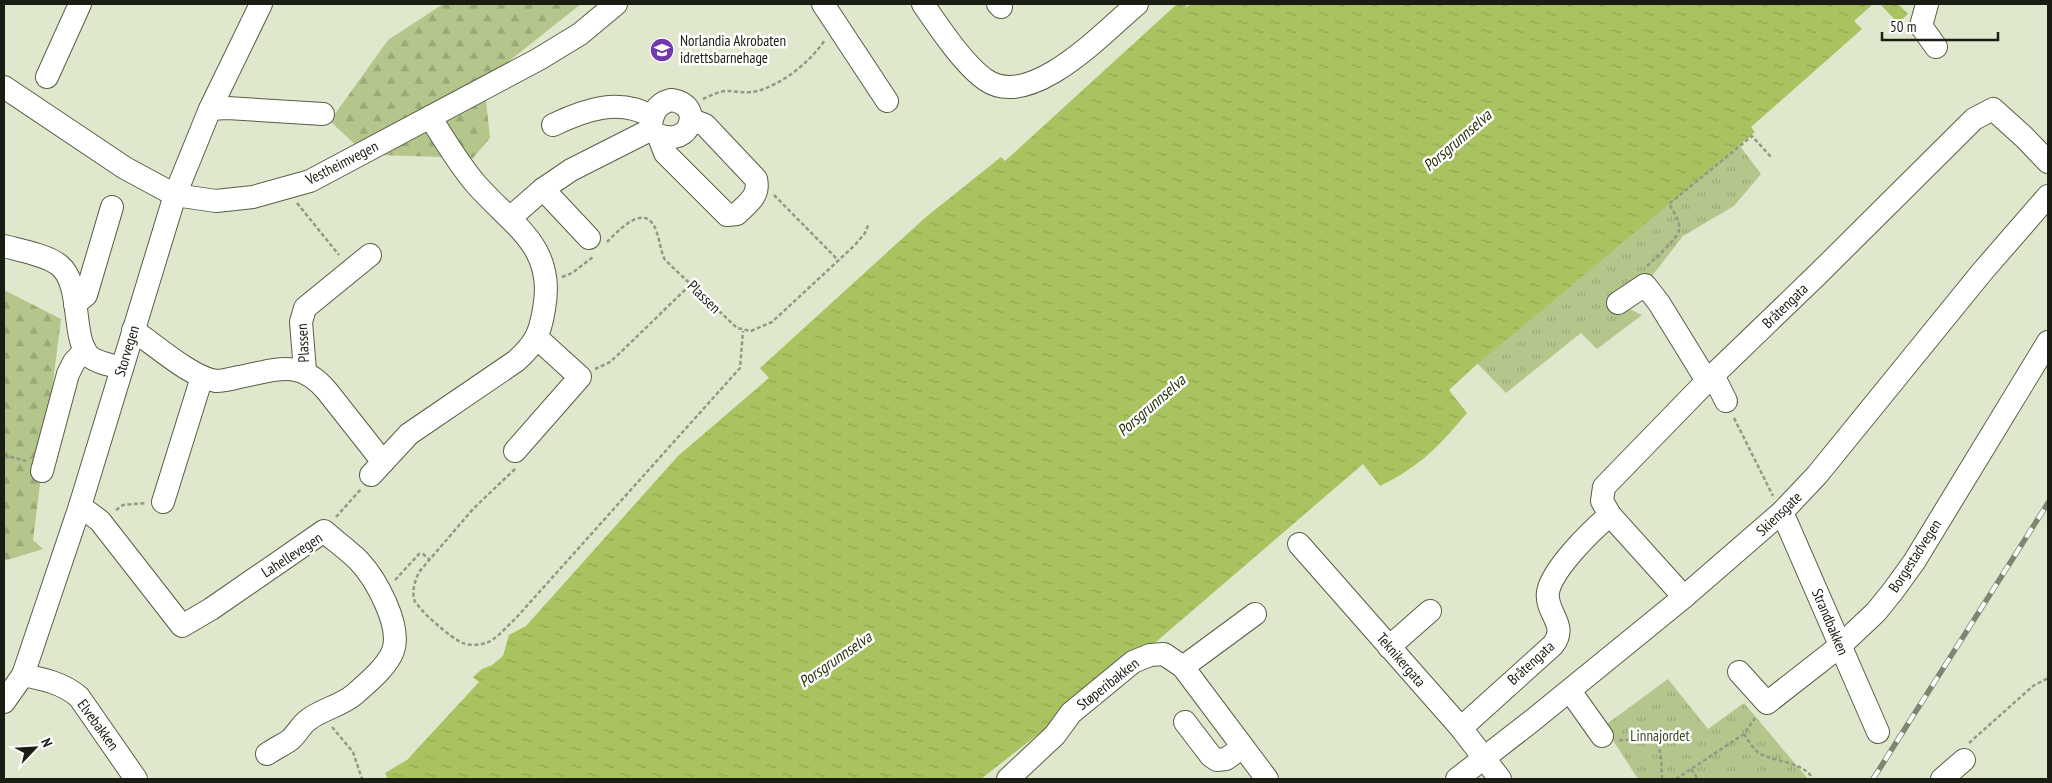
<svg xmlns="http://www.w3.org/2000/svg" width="2052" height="783" viewBox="0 0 2052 783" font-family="'PT Sans Narrow',sans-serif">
  <defs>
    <pattern id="forest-firs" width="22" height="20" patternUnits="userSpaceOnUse" patternTransform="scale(1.25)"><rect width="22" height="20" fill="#b4c68b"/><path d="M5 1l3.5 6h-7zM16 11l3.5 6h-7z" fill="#9aaa77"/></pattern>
    <pattern id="park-tufts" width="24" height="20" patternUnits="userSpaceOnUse" patternTransform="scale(1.25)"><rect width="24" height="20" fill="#b4c68b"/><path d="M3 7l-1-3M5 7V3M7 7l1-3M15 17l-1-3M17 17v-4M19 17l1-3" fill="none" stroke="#9aaa77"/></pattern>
    <pattern id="water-ripples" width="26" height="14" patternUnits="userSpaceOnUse" patternTransform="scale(1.25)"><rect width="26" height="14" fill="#a8c360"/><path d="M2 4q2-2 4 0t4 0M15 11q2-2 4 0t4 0" fill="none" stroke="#90a752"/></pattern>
  </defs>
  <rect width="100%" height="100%" fill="#dfe8cc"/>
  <!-- forest -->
  <g fill="url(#forest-firs)">
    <polygon points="443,4 581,4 498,70 486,101 490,138 473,158 378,155 361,150 330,121 388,40"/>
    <polygon points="4,290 61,319 33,540 43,549 4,561"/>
  </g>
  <!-- park -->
  <g fill="url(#park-tufts)">
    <polygon points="1734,138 1761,174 1734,206 1683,236 1645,285 1619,304 1642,315 1597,349 1581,333 1506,393 1475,361"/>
    <polygon points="1668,679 1708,729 1744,703 1808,779 1638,779 1604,726"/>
  </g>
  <!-- water -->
  <g fill="url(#water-ripples)">
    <path d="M 1177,4 L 1187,4 L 1185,8 L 1191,4 L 1873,4 L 1854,21 L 1862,29 L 1751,127 L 1755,132 L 1476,365 L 1449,390 L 1467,413 C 1439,446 1421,466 1380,486 L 1363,464 L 1157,641 L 981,779 L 388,779 L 385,773 L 407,760 L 479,682 L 473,677 L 482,669 L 492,665 L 503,656 L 509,635 L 526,626 L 678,456 L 769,378 L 760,368 L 926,217 L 1001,157 L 1005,161 Z"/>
    <polygon points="1880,4 1898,4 1908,14 1898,23"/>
  </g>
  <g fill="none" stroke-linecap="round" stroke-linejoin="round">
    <!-- minor casing -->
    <g stroke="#575f47" stroke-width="24">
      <g id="minor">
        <polyline points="823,4 887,101"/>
        <path d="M 923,4 C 938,26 964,65 986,80 C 1031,111 1105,31 1137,4"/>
        <polyline points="998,4 1001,7"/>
        <polyline points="1927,4 1921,26 1936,47"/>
        <polyline points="47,77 80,4"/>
        <polyline points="4,87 125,168 175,195 216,201 253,197 310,181 539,59 580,34 616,4"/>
        <path d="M 671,100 C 709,105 687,156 650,130 C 652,115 655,104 671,100 Z"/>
        <polyline points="210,109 227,108 323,114"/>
        <path d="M 553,125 C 584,110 620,97 652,117"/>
        <path d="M 659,137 L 665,153 L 727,215 L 737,214 C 748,203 760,196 756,179 L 705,125 L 692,120"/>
        <polyline points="543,189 589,238"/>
        <polyline points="510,218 543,189 571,170 650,130"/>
        <path d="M 4,246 C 19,250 47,255 59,265 C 83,284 71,338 89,356 C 97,363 112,365 122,368"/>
        <polyline points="1618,303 1645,285 1659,303 1707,381"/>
        <polyline points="75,304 86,295 112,207"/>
        <path d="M 133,330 C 154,344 192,378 216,381 C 223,381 231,379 239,377 C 276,370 299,358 327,391 L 383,462"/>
        <polyline points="305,371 301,322 305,308 370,255"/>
        <polyline points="1713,375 1726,401"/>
        <polyline points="515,451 580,377 537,338"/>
        <polyline points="42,471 68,374 74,362 85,350"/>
        <path d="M 371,475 L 409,434 L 516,361 C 535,344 540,334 544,309 C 556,245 511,225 475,183 C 458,163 444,139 430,117"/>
        <polyline points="163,502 202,377"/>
        <path d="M 80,506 L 100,521 L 182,626 L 211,609 L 324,531 C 335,541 348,550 359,561 C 376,579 402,626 393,651 C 387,667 367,683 355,694 C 341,706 322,709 308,720 C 301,725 297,734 290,740 C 283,745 274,749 267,754"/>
        <polyline points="1782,512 1878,732"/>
        <polyline points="1299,544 1461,728 1500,779"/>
        <polyline points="1684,597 1610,515 1602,501 1604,487 1707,381 1817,275 1974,119 1993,109 2024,137 2048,162"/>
        <polyline points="1389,647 1430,611"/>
        <polyline points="1183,667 1255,614"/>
        <polyline points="1739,672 1767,703 1840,646 1876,612 1893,591 1914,562 2048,342"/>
        <path d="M 23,675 C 43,679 63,683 79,697 L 136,779"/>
        <polyline points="1570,691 1602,736"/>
        <polyline points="4,702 23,675 80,506 175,195 210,109 261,4"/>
        <polyline points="1185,722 1211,756 1217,760 1226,759 1243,747"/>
        <path d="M 1461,728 L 1553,645 C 1569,625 1545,613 1548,592 C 1552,569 1592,530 1610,515"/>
        <polyline points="1008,779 1055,735 1071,713 1133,662 1150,655 1164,654 1183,667 1267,779"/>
        <polyline points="1457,779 1533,720 1684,597 1782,512 1817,475 1982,272 2048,196"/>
        <polyline points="1942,779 1964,760"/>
      </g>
    </g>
    <!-- path -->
    <g stroke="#939984" stroke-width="2.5" stroke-dasharray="4 2.5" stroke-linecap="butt">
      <path d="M 703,99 C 710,96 719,91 726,91 C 736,91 746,94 757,91 C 783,84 810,62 825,40"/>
      <polyline points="774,195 838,260"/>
      <polyline points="297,203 339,255"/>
      <path d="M 607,242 C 618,231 645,201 656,230 C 660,240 660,250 665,260 L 737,328 L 751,331 L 772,322 L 855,245 L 865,233 L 869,223"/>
      <path d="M 1647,266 C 1655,258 1677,240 1679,230 C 1681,222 1673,211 1669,204 L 1752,136 L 1771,157"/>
      <polyline points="562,277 572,273 593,257"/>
      <polyline points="595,369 610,362 621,352 691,284"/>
      <polyline points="1734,418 1773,496"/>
      <polyline points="4,455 26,461"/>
      <path d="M 515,469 L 473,509 L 419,572 C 415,581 412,590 414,599 C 417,609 453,640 463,643 C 469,646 479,645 486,643 C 497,639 507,626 516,618 L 740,368 L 743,331"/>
      <polyline points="116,510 123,505 146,503"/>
      <polyline points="336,517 361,489"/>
      <polyline points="395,580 419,554 423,554 430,560"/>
      <polyline points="332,727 353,752 362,779"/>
      <path d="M 1744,734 C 1748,740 1753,749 1759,753 C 1776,763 1803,761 1813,779"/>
      <path d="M 1619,740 C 1629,741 1639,737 1647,738 C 1664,740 1661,767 1662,779"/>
      <polyline points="1969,743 2033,686 2048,678"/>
      <polyline points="1691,769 1698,779"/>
      <polyline points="1676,779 1744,734 1755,718"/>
    </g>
    <!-- minor -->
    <use href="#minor" stroke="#fff" stroke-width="22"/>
    <!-- rail casing -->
    <g stroke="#7f8572" stroke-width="5.5">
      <polyline id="rail" points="1873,779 2048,503"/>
    </g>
    <!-- rail -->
    <use href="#rail" stroke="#fff" stroke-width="4" stroke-dasharray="11" stroke-linecap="butt"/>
  </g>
  <!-- icons -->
  <defs>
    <g id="school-disc" transform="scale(1.25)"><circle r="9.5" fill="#7239af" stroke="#fff"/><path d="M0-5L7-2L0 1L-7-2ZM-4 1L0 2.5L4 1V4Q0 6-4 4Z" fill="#fff"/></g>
  </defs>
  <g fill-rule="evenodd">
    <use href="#school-disc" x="662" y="50"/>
  </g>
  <g text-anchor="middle" stroke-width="5" stroke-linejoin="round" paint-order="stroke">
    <!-- poi labels -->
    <g font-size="15" fill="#1a1d13" stroke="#fff" text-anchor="start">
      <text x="680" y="46">Norlandia Akrobaten<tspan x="680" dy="17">idrettsbarnehage</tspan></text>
    </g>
    <!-- street labels -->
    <g font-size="15" fill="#1a1d13" stroke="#fff">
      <text transform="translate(342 163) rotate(-27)" y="5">Vestheimvegen</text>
      <text transform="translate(704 297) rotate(45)" y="5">Plassen</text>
      <text transform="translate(1785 306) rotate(-44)" y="5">Bråtengata</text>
      <text transform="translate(303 343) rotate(-93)" y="5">Plassen</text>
      <text transform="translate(127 351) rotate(-73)" y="5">Storvegen</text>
      <text transform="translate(1779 514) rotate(-44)" y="5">Skiensgate</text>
      <text transform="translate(292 555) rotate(-33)" y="5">Lahellevegen</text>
      <text transform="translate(1915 556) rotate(-57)" y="5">Borgestadvegen</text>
      <text transform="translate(1830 622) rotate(67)" y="5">Strandbakken</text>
      <text transform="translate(1401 660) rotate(49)" y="5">Teknikergata</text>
      <text transform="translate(1531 663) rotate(-42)" y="5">Bråtengata</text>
      <text transform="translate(1108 684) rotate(-38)" y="5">Støperibakken</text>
      <text transform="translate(98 725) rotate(54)" y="5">Elvebakken</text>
    </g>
    <!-- park labels -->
    <g font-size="15" fill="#3c471e" stroke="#fff">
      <text x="1660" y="741">Linnajordet</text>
    </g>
    <!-- water labels -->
    <g font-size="16" font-style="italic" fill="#283208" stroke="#fff">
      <text transform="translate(1457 140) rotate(-41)" y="6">Porsgrunnselva</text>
      <text transform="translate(1151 405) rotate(-41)" y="6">Porsgrunnselva</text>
      <text transform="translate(835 659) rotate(-35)" y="6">Porsgrunnselva</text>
    </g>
  </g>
  <!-- border -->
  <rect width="2052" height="783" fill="none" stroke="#1a1d13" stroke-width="10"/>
  <!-- north arrow -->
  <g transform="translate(35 748) rotate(65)" stroke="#ffffff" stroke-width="4" paint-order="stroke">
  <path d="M0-4L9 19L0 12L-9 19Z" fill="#1a1d13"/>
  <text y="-8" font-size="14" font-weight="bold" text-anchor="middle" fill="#1a1d13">N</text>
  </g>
  <!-- scale -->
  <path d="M1882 32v8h116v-8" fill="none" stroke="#1a1d13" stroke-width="2.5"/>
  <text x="1890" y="32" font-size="15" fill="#1a1d13" stroke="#ffffff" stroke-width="4" paint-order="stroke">50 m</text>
</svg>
